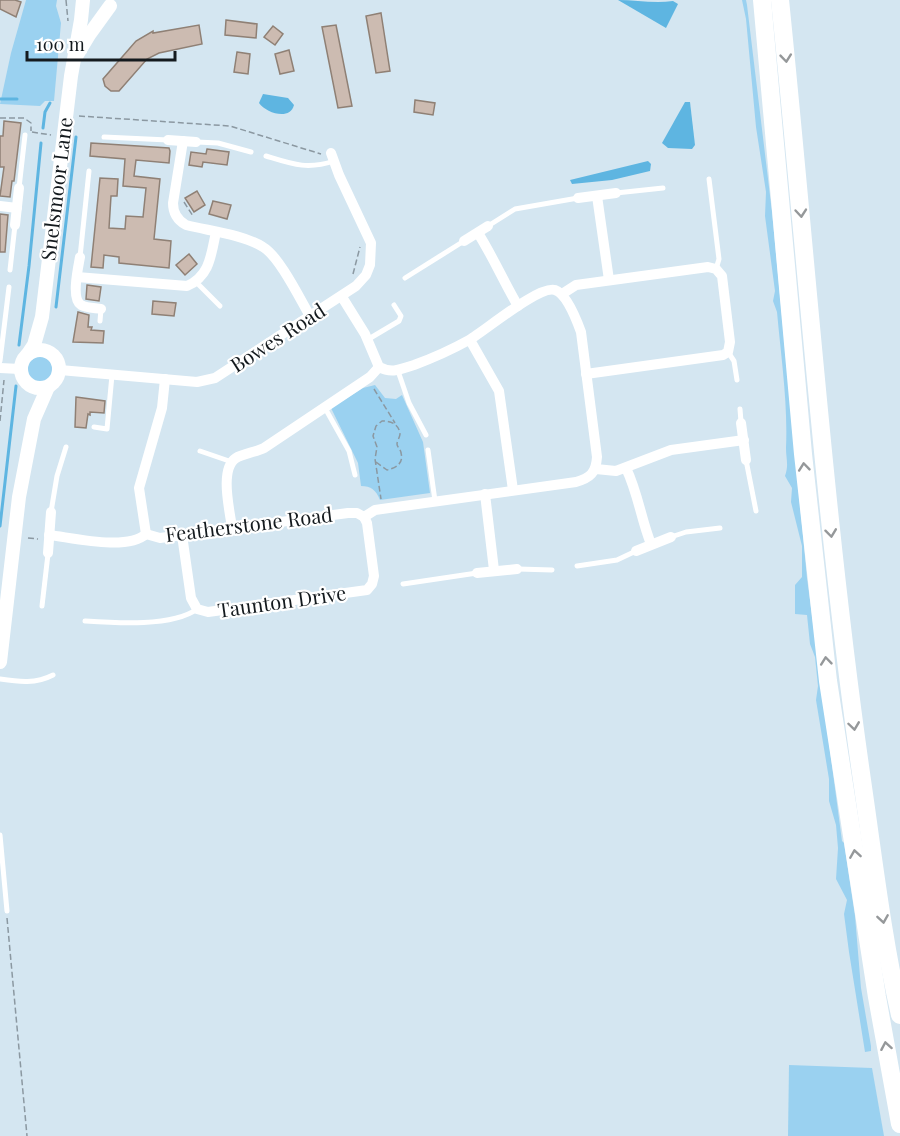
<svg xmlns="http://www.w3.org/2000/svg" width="900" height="1136" viewBox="0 0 900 1136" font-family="'Playfair Display',serif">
  <rect width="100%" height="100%" fill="#d4e6f1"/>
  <!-- green -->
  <g fill="#9ad1f0">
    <polygon points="26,0 57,0 56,6 61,23 54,101 45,101 40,106 0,104 11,53"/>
    <path d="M 742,0 L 746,0 L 747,5 L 772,212 L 807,578 L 842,841 L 844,843 L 855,916 L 861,988 L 871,1046 L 871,1051 L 865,1052 L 849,952 L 844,914 L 847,900 L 836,879 L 838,848 L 836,825 L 829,801 L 829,779 L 816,700 L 818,686 L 815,657 L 810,644 L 807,615 L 795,614 L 795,585 L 802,577 L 802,546 L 791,502 L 792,488 L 785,476 C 789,465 786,459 786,448 C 788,403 781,357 777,312 L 773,301 L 775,291 L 765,216 L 766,192 L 756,127 L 746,19 Z"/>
    <circle cx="40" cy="369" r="13"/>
    <path d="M 375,385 L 385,398 L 396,399 L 402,395 L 423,442 L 430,493 L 380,500 C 376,490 371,486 361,486 L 358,463 L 331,408 L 363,388 Z"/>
    <polygon points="789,1065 872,1068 884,1136 788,1136"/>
  </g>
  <!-- water -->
  <g fill="#5eb5e1">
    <path d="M 618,0 C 636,0 655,4 673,1 L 678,4 L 666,28 Z"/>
    <path d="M 263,94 L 288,98 L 294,105 C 290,121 266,113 259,103 Z"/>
    <polygon points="685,102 690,102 695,145 692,149 668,148 662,143"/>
    <polygon points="648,161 651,164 650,171 612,180 572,184 570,180"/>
  </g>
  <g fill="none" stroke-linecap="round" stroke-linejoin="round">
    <!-- stream -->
    <g stroke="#5eb5e1" stroke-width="3">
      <polyline points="0,99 17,99"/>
      <polyline points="43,128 45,112 50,103"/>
      <polyline points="56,307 76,137"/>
      <polyline points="19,345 29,266 41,143"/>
      <polyline points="0,526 16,386"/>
    </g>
  </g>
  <!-- building -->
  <g fill="#ccbbb1" stroke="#8f8075" stroke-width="1.5">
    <polygon points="0,0 15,0 21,2 16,17 0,9"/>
    <polygon points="381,13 390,71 376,73 366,16"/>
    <polygon points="226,20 257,24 256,38 225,35"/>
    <polygon points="199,25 202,44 159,53 147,59 119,91 111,91 105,86 103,79 136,41 153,31 153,33"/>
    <polygon points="336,25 352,106 338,108 322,27"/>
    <polygon points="273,26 283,34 275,45 264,37"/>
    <polygon points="289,50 294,71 280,74 275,54"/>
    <polygon points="237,52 250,54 248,74 234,72"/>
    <polygon points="415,100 435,103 433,115 414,112"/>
    <polygon points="4,121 21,123 14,181 12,181 10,197 0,196 4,167 0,167 0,136 3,136"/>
    <polygon points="91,143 169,148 170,151 169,163 136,160 134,176 160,179 154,239 171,241 169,268 119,263 119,257 104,255 103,268 91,267 100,178 118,179 117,196 111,196 109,228 125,229 126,216 143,217 146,188 123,186 125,159 90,156"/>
    <polygon points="207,149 229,152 227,165 203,162 202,167 189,165 191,152 206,154"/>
    <polygon points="197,191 205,205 194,212 185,198"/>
    <polygon points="213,201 231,205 227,219 209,214"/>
    <polygon points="0,214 8,215 5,252 0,252"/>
    <polygon points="189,254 197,264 185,275 176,265"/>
    <polygon points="87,285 101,287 99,301 86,299"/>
    <polygon points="153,301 176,303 174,316 152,314"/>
    <polygon points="78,312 89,315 88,327 92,327 91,330 104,331 103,343 73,342"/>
    <polygon points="76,397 105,401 104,413 90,412 90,415 88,414 86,428 75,427"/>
  </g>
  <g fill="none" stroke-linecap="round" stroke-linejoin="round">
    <!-- path -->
    <g stroke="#8b98a1" stroke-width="1.5" stroke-dasharray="6 3" stroke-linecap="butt">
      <polyline points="66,0 68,21"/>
      <polyline points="79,116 230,126 321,154"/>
      <polyline points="0,118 24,118 31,123 31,131"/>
      <polyline points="32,132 51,135"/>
      <polyline points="184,202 193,216"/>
      <polyline points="353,274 360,247"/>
      <polyline points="374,389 395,423"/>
      <polyline points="0,421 4,380"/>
      <path d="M 376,462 L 387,470 C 395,468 404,464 401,453 C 401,450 397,447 397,444 C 397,441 400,437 400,434 C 399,424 391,421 382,421 L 376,426 L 373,436 L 377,447 L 375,459 L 381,499"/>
      <polyline points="28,538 38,539"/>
      <polyline points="7,918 27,1136"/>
    </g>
    <!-- service -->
    <g stroke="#fff" stroke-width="5">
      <polyline points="104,137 168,140"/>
      <polyline points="197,142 218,143 251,152"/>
      <path d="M 266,156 C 292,164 307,170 334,161"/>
      <polyline points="709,179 719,259 716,269"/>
      <polyline points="19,188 25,135"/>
      <polyline points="616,193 663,188"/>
      <polyline points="488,226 515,209 578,198"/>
      <polyline points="80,257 89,171"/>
      <polyline points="10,270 15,225"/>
      <polyline points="405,278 464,241"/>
      <polyline points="196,282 220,306"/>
      <polyline points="100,321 101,309"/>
      <polyline points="367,340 399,321 401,316 394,305"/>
      <polyline points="728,352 734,361 737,380"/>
      <polyline points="0,361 9,287"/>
      <polyline points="398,371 409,403 426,435"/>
      <polyline points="325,408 349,451 355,475"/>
      <polyline points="740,409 741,422"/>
      <polyline points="94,427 107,429 112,375"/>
      <polyline points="428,450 435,501"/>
      <polyline points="200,451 232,462"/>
      <polyline points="746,460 756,511"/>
      <polyline points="51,512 57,476 66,447"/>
      <polyline points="671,537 686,532 720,528"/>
      <polyline points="577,566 617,560 636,551"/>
      <polyline points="518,569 552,570"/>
      <polyline points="403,584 477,573"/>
      <polyline points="42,606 48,554"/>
      <path d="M 85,621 C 115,623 173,627 197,609"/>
      <path d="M 0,679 C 19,682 36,684 53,675"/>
      <polyline points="0,835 7,911"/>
    </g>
    <!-- minor -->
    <g stroke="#fff" stroke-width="10">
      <polyline points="168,140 196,142"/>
      <path d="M 183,141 L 173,203 C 173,213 177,220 186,225 C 209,231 242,234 263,247 C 279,256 300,299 310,316"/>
      <polyline points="597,196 609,280"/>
      <polyline points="578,198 616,193"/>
      <polyline points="0,206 17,208"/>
      <polyline points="15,225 19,188"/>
      <path d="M 478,233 C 493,257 504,282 518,306"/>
      <polyline points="464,241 488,226"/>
      <path d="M 80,257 C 78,268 71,299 81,305 C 86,308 95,308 101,309"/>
      <path d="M 77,277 L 187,286 C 210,276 211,255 216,232"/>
      <polyline points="562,294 576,285 708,267 716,269 722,276 730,342 728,352 723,355 586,374"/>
      <polyline points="470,340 499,391 513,490"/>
      <polyline points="0,368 20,369"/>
      <polyline points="60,370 197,382 215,378 356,286 366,275 370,265 371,243 339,175 331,153"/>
      <polyline points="741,423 746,460"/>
      <path d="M 626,468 C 638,493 641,519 651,544"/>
      <polyline points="596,469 616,471 671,450 744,440"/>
      <polyline points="485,494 494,570"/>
      <path d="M 232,528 C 230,511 219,469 236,458 C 242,454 256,452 264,448 L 370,377 L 379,367"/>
      <path d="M 146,534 L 160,538 L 348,513 L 357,513 L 364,517 L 375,510 L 382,509 L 576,482 C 590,478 596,473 597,457 L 581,332 C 577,321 567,294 555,290 C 539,285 485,331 469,340 C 451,350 433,358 414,365 C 401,369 392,374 379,367 L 365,334 L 342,297"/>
      <polyline points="146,534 139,488 162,408 165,379"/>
      <path d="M 49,535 C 74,538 127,551 146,534"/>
      <polyline points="182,535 191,598 197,609 208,612 367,590 372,584 374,576 367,523 364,517"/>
      <polyline points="636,551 671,537"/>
      <polyline points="48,553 51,512"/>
      <polyline points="477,573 517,569"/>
    </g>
    <!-- tertiary -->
    <g stroke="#fff" stroke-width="14">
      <polyline points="77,55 89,35 110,6"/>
      <circle cx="40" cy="369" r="19"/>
      <polyline points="28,354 34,345 42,317 71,76 81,20 83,0"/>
      <polyline points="0,662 19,497 34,419 48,387"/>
    </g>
    <!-- trunk -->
    <g stroke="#fff" stroke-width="18">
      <polyline points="762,0 803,454 828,681 877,997 900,1124"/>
      <path d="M 780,0 C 807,263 825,526 863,787 C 874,863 883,940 900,1015"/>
    </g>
  </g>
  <!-- one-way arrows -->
  <defs><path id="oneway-chevron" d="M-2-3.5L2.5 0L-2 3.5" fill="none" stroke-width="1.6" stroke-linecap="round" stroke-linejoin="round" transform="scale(1.5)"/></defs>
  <g stroke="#95989a">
    <use href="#oneway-chevron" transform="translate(786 58) rotate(84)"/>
    <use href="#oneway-chevron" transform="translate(801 213) rotate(85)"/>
    <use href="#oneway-chevron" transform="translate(804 467) rotate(-96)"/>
    <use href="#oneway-chevron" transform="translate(831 533) rotate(83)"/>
    <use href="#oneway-chevron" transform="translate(826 661) rotate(-96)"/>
    <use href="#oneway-chevron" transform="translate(854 726) rotate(82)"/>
    <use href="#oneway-chevron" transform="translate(855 854) rotate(-99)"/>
    <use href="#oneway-chevron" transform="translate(883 919) rotate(81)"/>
    <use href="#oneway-chevron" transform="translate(886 1046) rotate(-100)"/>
  </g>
  <g text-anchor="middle" stroke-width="4.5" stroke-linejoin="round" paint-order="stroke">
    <!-- street labels -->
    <g font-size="20" fill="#141a1e" stroke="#fff">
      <text transform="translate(57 189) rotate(-83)" y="7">Snelsmoor Lane</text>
      <text transform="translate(278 338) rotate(-33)" y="7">Bowes Road</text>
      <text transform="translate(249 525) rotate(-7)" y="7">Featherstone Road</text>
      <text transform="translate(282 602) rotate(-8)" y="7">Taunton Drive</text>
    </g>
  </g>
  <!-- scale -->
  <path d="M27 51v9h148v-9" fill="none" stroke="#141a1e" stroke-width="3"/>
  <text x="36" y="51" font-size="18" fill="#141a1e" stroke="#ffffff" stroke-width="4.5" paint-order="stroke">100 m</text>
</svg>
